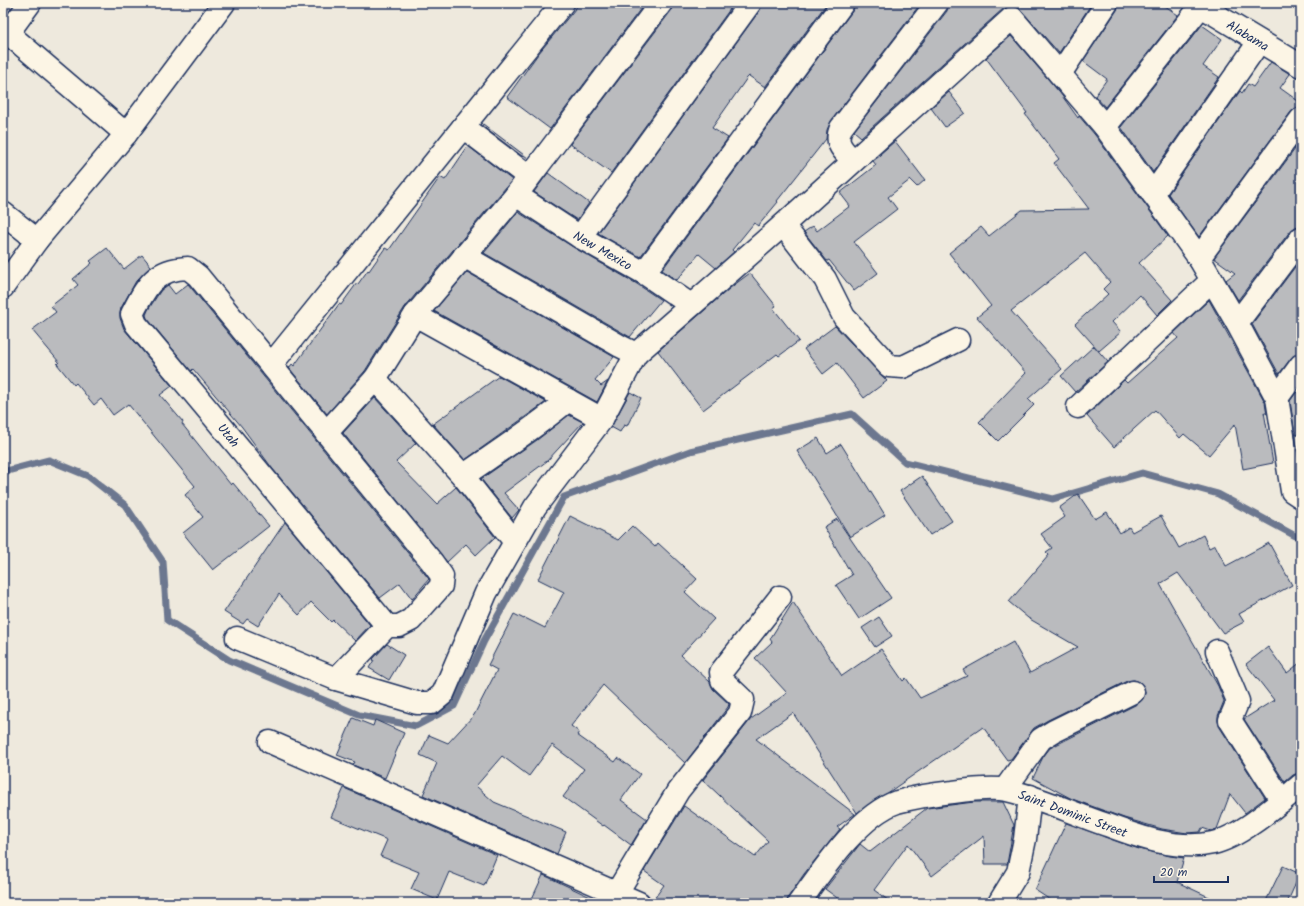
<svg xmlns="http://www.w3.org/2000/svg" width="1304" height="906" viewBox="0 0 1304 906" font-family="Kalam,sans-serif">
  <rect width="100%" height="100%" fill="#eee9dd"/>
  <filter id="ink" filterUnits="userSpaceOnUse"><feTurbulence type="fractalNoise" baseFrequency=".025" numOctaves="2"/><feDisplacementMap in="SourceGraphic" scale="8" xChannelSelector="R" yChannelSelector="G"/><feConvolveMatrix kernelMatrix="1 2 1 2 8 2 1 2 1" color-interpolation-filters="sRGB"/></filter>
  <g filter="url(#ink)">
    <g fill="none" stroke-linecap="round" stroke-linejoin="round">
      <!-- stream -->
      <polyline stroke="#6c778f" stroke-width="7" points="3,472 49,460 88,476 125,505 163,562 167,620 229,660 359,715 416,726 454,706 484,641 564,497 690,451 852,414 905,462 1053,499 1142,473 1218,494 1301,539"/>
    </g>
    <!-- building -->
    <g fill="#babbbe" stroke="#1b2f5e">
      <polygon points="580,3 645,3 550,129 507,97 538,54"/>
      <polygon points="673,3 722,3 730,9 611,173 570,144 671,11"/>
      <polygon points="762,3 827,3 765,87 749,76 747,78 712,128 728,138 640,257 598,233 760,10"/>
      <polygon points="855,3 921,3 831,121 827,130 826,139 777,201 778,202 758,226 754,223 732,250 734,252 716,268 699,254 677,280 662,270 853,10"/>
      <polygon points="949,3 1092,3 1059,53 1021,10 1016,6 1009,6 1004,8 861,137 854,131 947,11"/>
      <polygon points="1119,3 1161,3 1178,15 1105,107 1095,96 1107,79 1083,61 1117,10"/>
      <polygon points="1202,25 1222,39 1203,66 1219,77 1153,172 1121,127"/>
      <polygon points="1011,36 1060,93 1078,118 1079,116 1095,135 1168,236 1139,263 1172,300 1157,315 1140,295 1112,322 1121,332 1099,351 1075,324 1108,294 1103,289 1110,282 1085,253 1011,311 1062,369 1028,399 1034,405 998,441 979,422 1026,373 977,317 991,306 949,253 981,227 989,236 1022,210 1089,209 1054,163 1059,159 1025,114 1027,113 986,58"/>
      <polygon points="1271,62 1290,74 1280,88 1301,103 1301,107 1296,108 1291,112 1199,237 1168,194 1240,91 1242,93 1248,84 1253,87"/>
      <polygon points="949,92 965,113 945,127 931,108"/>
      <polygon points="483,124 528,158 527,160 482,126"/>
      <polygon points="895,141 925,180 917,187 910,180 888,197 897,209 854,242 878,273 854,291 829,260 827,261 804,232 813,226 817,231 850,206 840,193 876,165 873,161 881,155 880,154"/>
      <polygon points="1298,145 1301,147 1301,226 1296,227 1291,230 1238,300 1226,280 1235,273 1214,258"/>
      <polygon points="468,146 512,180 405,307 365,371 327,414 289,368 292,364 294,366 339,304 341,305 357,283 358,284 368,270 369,271 385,248 389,250 440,177 445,180"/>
      <polygon points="548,173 589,203 577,220 534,192"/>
      <polygon points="518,212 573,247 637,284 661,300 630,337 484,253"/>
      <polygon points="107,248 124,269 142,255 151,266 136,281 121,308 120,314 120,318 124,329 172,386 160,395 183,422 182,424 231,485 233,483 269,526 213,570 183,533 203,517 185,495 195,486 128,404 113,415 101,399 94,405 76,383 74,385 57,364 59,362 32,330 56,312 51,306 78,285 73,279 92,263 90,261"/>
      <polygon points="1301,259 1301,348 1297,353 1291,358 1279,374 1252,324"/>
      <polygon points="467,272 614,357 595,380 601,386 608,381 597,402 434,311"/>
      <polygon points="750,273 776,306 773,308 799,341 779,356 777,354 703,410 658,351 730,288"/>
      <polygon points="188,284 429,579 412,599 400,583 380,598 272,468 242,427 193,369 191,371 147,318 146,315 148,310 161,290 168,285 175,294"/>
      <polygon points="1209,300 1265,402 1267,414 1264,412 1273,463 1243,469 1235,424 1209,455 1184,434 1180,438 1155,410 1114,447 1087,416 1124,380 1127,383 1178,338 1174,333"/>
      <polygon points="835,326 887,381 864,398 837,363 823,374 804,349"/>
      <polygon points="1094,346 1108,362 1075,392 1061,376"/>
      <polygon points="499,376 546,402 465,460 433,424"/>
      <polygon points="1301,386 1301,437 1295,434 1290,401"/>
      <polygon points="630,392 641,398 627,426 624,425 620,432 611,427"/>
      <polygon points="375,398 416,443 396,462 437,504 456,487 495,537 476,555 466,544 447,562 343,433"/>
      <polygon points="569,415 583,422 547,461 504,493 519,510 512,518 481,479 537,440"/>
      <polygon points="818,438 827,453 841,444 885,515 850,537 797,451"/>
      <polygon points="922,476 952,521 930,535 900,491"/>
      <polygon points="1078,494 1095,519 1107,512 1120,533 1129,527 1132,532 1161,516 1179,548 1203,535 1209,548 1215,545 1226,566 1269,543 1292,585 1239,614 1244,622 1223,633 1178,573 1160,584 1218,686 1224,701 1218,716 1218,721 1219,726 1265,798 1245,813 1230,794 1217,829 1211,831 1202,828 1200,832 1187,833 1162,829 1124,818 1072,799 1033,778 1043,757 1050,748 1139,703 1143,699 1145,693 1144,687 1140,682 1134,680 1127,681 1048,720 1034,728 1011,759 1007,760 983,727 886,794 876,799 857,813 793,713 756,739 855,814 837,827 840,829 804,874 789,896 786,903 651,903 664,885 644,871 684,806 755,857 768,841 703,780 751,719 787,693 755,658 772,642 770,639 793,602 842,676 881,649 903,681 906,678 920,698 967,676 963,670 1013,642 1030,673 1078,647 1028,618 1009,602 1049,555 1046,552 1052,548 1041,534 1065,517 1059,508"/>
      <polygon points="570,516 618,540 632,526 655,547 658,543 697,579 685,592 714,619 681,655 710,682 713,689 729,704 728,707 685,763 603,685 571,726 579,732 577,735 615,762 618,758 640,774 621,800 647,819 631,845 604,825 603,826 563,797 584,769 552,745 529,776 502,756 476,786 494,802 566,832 557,854 423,795 437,763 420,755 429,735 448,743 474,715 497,670 488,665 514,614 524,619 525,618 545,628 564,592 538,579"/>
      <polygon points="837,519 891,598 859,619 836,585 852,575 824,527"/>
      <polygon points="285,522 370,625 355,641 333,620 331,622 311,602 299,615 279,594 258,626 247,619 243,624 224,612"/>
      <polygon points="879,617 892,636 875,647 862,628"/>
      <polygon points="387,644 404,655 389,680 369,668 374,660 373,659"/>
      <polygon points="1268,647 1287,673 1301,662 1301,772 1293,775 1285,782 1244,719 1274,700 1246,664"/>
      <polygon points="353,718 373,726 375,720 404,733 385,778 353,765 355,762 337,755"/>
      <polygon points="344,788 497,855 484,886 449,872 437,900 411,889 419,872 380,856 387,840 331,817"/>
      <polygon points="974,802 1003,802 1014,825 1007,864 985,864 984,836 932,876 908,844 874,890 892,903 844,903 825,889 860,844 870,852 927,808"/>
      <polygon points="1066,823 1142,850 1170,856 1184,858 1177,882 1222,903 1055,903 1035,890"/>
      <polygon points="1283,866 1300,874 1287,903 1265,903"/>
      <polygon points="543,875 548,877 603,903 530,903"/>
    </g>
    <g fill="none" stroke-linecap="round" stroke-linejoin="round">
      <!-- minor casing -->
      <g stroke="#1b2f5e" stroke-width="25">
        <g id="minor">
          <polyline points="1196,3 1301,66"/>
          <polyline points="3,29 126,134"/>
          <polyline points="8,33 30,3"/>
          <polyline points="1060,74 1107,3"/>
          <polyline points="463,127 529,177"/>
          <polyline points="1105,127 1201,6"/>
          <path d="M 853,161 C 843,150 834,144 841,128 L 937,3"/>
          <polyline points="1153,194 1259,42"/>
          <polyline points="516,195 580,237 644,273 691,305"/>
          <polyline points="3,213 37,240"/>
          <polyline points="783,225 825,279 844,317 889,366 903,367 958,340"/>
          <polyline points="580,237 750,3"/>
          <polyline points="464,256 620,346 636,354 783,225 1012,18 1105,127 1199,258 1237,323 1277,398 1292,491 1301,497"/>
          <polyline points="1199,258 1301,119"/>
          <polyline points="644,273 843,3"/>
          <polyline points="3,287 37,240 126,134 224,3"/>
          <polyline points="415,315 602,419"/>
          <polyline points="1237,323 1301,238"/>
          <polyline points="271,365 563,3"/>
          <polyline points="375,379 463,476 515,542"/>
          <polyline points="1277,398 1301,365"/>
          <polyline points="1078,407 1212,280"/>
          <polyline points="326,433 375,379 415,315 516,195 661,3"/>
          <path d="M 463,476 C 499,451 535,428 568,400"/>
          <polyline points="237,638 336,679 417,703 432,703 443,694 486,593 535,507 602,419 636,354"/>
          <polyline points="1217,651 1238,701 1230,720 1282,801"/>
          <path d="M 336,679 L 387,626 L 399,626 L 411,620 L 441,586 L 442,576 L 432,562 L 198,276 L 188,268 C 154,269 146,287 132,314 L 136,324 L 208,410 L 387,626"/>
          <polyline points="270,742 639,903"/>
          <polyline points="1005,789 1041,739 1054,731 1133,692"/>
          <polyline points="616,894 678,791 740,713 743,700 722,680 721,672 780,597"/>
          <path d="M 799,903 C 822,871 859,815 897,802 C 915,797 934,794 953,792 C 968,790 993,787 1007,790 C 1042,798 1074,814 1107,825 C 1139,837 1178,851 1213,843 C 1241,837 1279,803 1301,785"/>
          <polyline points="999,903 1018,872 1025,839 1030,796"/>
        </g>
      </g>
      <!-- minor -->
      <use href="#minor" stroke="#fcf5e5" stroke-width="22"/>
    </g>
  </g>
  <g text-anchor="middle" stroke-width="3.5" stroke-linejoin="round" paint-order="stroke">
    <!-- street labels -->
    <g font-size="13" fill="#1b2f5e" stroke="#fcf5e5">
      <text transform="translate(1248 35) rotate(31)" y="5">Alabama</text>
      <text transform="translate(603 250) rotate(30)" y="5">New Mexico</text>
      <text transform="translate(229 435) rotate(51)" y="5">Utah</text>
      <text transform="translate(1073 813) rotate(20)" y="5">Saint Dominic Street</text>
    </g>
  </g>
  <!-- margin -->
  <rect width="1304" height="906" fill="none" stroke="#fcf5e5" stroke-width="16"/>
  <rect x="8" y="8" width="1288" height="890" fill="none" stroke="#1b2f5e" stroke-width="1.5" filter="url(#ink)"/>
  <!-- scale -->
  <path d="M1154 876v6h74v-6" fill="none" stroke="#1b2f5e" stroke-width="2"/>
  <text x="1160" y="876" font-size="12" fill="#1b2f5e" stroke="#fcf5e5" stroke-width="3" paint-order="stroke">20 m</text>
</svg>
